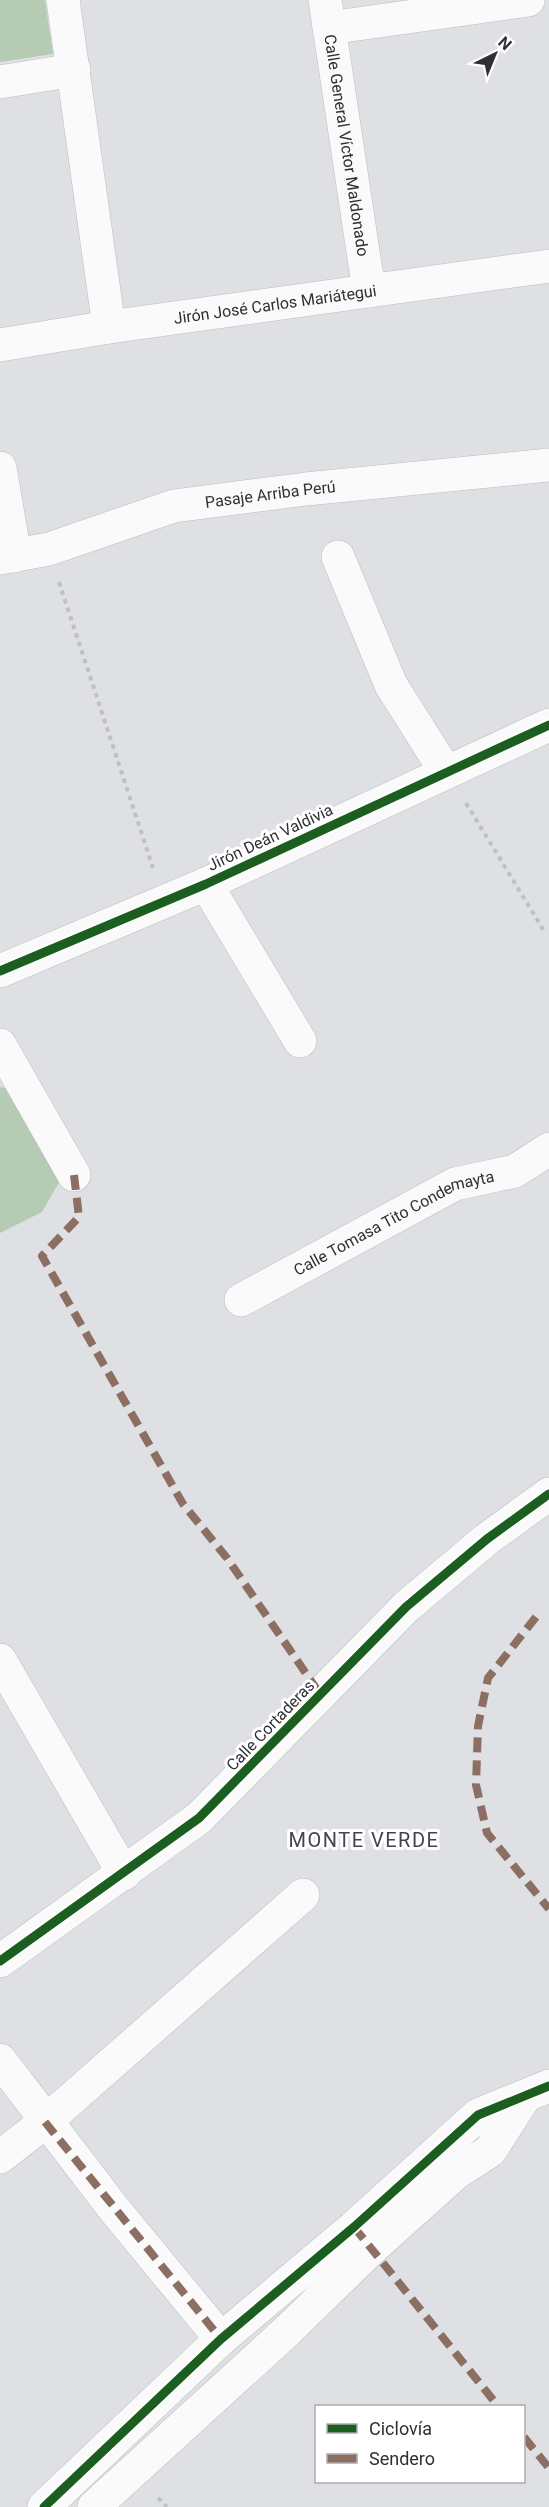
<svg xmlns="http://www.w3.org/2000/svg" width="549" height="2507" viewBox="0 0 549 2507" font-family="Roboto,sans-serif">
  <rect width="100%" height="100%" fill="#dfe0e4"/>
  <!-- green -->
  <g fill="#b5cbb4">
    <polygon points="0,0 45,0 53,54 0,62"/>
    <polygon points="0,1087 15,1090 62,1177 42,1212 0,1233"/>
  </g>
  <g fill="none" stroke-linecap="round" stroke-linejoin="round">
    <!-- minor casing -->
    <g stroke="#bbbcc0" stroke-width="34">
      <g id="minor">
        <polyline points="63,0 109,327"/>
        <path id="s1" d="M 325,0 L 369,291"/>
        <polyline points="329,28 528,0"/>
        <polyline points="0,82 74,70"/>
        <path id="s2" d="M 0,345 L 109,327 L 549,266"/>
        <polyline points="0,468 15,556"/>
        <polyline points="338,557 391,685 446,772"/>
        <path id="s3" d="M 0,558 L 49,549 L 174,506 L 306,489 L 549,465"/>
        <polyline points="206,884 300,1041"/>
        <polyline points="0,971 206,884 549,725"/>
        <polyline points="0,1045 74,1175"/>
        <path id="s4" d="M 241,1300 L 455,1184 L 515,1171 L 549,1149"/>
        <polyline points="0,1660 124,1874"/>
        <polyline points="0,1961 199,1818 406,1607 487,1539 549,1494"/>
        <polyline points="0,2060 114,2209 221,2339"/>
        <polyline points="0,2157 45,2122 303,1895"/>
        <polyline points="44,2507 221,2339 354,2227 478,2115 549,2086"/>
        <polyline points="94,2507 287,2331 370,2250 456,2173 490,2151 524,2098"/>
      </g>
    </g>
    <!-- path -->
    <g stroke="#bfc0c2" stroke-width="4" stroke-dasharray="4.5 4.5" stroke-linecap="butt">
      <polyline points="59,582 153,868"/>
      <polyline points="466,803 544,931"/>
      <polyline points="158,2498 167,2507"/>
    </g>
    <!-- minor -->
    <use href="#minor" stroke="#fafafb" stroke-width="33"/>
    <!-- quiet -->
    <g stroke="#8d6e63" stroke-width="8" stroke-dasharray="15 8" stroke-linecap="butt">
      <polyline points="74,1175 79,1217 42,1256 183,1504 227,1558 320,1694"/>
      <polyline points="536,1617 488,1678 478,1726 476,1785 487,1833 549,1909"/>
      <polyline points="45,2122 221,2339"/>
      <polyline points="354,2227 498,2406"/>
      <polyline points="524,2437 549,2468"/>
    </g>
    <!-- cycleway casing -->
    <g stroke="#fff" stroke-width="13">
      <g id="cycleway">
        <polyline points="0,971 206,884 549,725"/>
        <polyline points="0,1961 199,1818 406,1607 487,1539 549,1494"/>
        <polyline points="44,2507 221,2339 354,2227 478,2115 549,2086"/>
      </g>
    </g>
    <!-- cycleway -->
    <use href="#cycleway" stroke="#1b5e20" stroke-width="9"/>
  </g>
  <g text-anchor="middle" stroke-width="6" stroke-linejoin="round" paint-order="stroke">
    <!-- street labels -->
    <g font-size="16" fill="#2f3033" stroke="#fff">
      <text dy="6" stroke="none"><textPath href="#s1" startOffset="147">Calle General Víctor Maldonado</textPath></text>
      <text dy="6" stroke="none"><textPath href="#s2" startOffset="278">Jirón José Carlos Mariátegui</textPath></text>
      <text dy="6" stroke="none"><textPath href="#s3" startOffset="279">Pasaje Arriba Perú</textPath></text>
      <text transform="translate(270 837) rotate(-25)" y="6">Jirón Deán Valdivia</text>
      <text dy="6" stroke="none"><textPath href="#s4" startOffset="172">Calle Tomasa Tito Condemayta</textPath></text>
      <text transform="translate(270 1725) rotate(-46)" y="6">Calle Cortaderas</text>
    </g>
    <!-- quarter labels -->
    <g font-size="20" letter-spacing="1.5" fill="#43454c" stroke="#fff">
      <text x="364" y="1847">MONTE VERDE</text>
    </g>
  </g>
  <!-- legend -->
  <rect x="315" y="2405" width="210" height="78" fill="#ffffff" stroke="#acacad" stroke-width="1.5"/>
  <rect x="327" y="2424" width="30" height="9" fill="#1b5e20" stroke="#acacad" stroke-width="1.5"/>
  <text x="369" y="2435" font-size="18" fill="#2f3033">Ciclovía</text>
  <rect x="327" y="2454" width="30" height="9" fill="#8d6e63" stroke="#acacad" stroke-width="1.5"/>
  <text x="369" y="2465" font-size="18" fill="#2f3033">Sendero</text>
  <!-- north arrow -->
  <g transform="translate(495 54) rotate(43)" stroke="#ffffff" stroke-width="4.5" paint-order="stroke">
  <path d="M0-4.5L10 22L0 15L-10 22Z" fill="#2f3033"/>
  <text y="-9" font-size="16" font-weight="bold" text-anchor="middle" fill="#2f3033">N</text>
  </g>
</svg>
